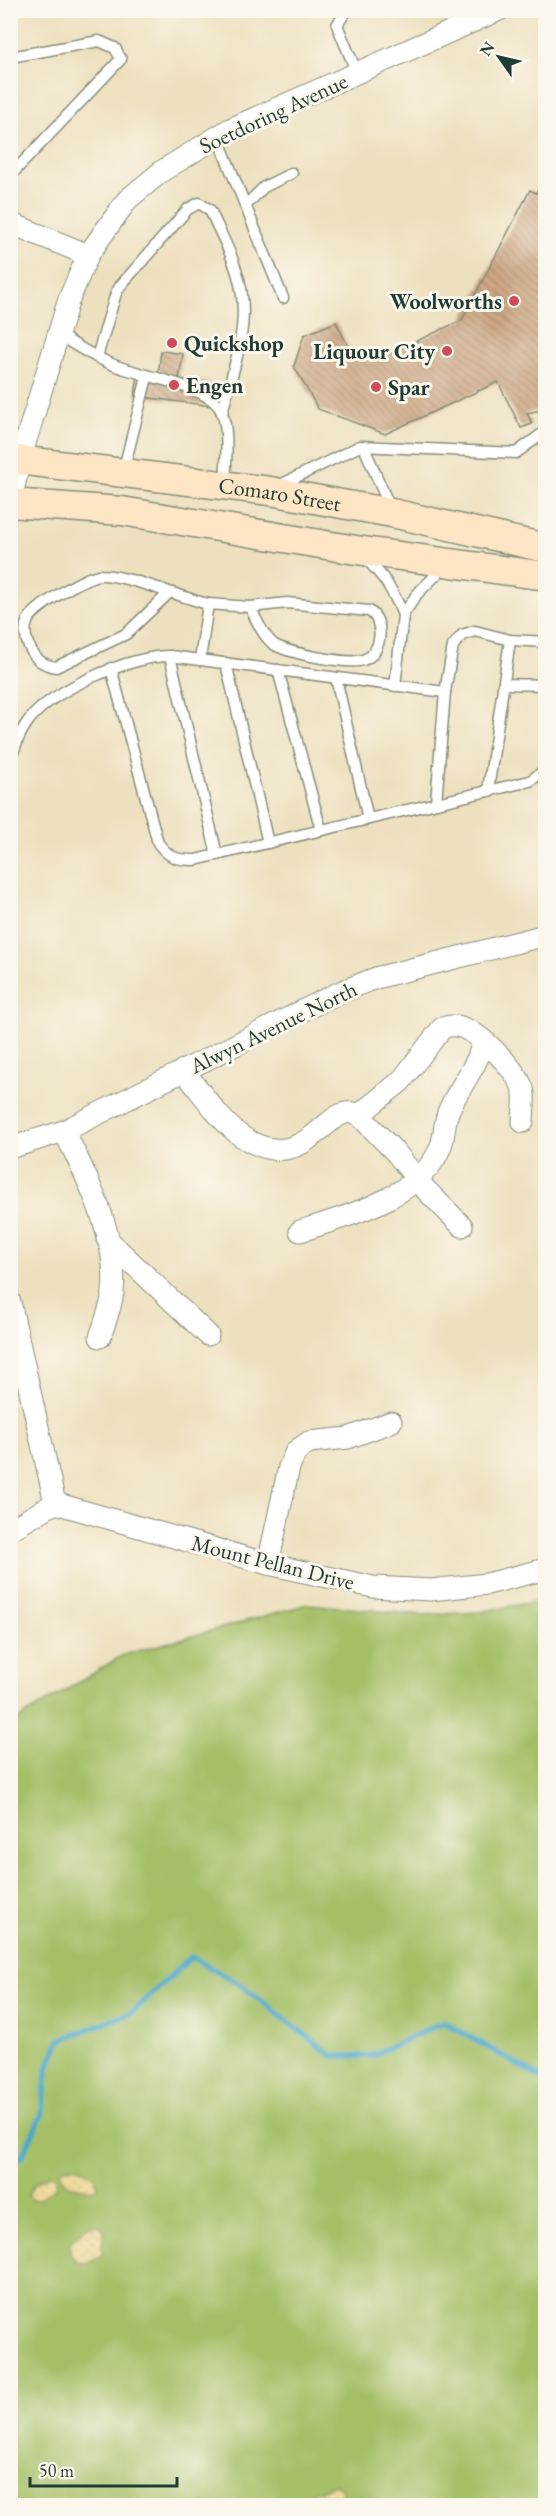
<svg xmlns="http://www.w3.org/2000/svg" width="556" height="2516" viewBox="0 0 556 2516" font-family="'EB Garamond',serif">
  <defs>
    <pattern id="sand-dots" width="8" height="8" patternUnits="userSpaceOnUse" patternTransform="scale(1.5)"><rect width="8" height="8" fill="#eeda9e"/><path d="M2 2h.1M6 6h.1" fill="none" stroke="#ccbc89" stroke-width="1.8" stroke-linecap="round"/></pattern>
    <pattern id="building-back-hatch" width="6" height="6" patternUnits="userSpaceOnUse" patternTransform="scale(1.5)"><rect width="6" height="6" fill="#cea885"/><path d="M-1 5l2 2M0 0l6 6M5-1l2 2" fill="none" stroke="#a78a6e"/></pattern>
  </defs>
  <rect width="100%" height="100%" fill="#fbf7ec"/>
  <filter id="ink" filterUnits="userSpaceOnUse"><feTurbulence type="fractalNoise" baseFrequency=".0167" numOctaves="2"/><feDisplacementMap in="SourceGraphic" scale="12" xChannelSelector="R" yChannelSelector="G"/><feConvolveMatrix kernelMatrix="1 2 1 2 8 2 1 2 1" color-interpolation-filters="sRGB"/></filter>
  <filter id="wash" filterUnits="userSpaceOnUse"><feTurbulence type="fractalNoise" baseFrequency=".008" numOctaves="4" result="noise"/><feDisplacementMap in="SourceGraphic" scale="24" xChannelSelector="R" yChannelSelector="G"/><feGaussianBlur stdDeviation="1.35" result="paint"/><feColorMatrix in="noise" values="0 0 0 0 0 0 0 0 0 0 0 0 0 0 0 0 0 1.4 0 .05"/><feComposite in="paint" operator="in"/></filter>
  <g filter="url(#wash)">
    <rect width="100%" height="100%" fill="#ede0be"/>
    <!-- green -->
    <polygon fill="#a4bf66" stroke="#627e4d" stroke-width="1.5" points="545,1600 545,2505 11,2506 11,1724 123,1655 308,1604 422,1615 480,1612"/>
    <!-- sand -->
    <g fill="url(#sand-dots)" stroke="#868c69" stroke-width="1.5">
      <path d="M 66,2167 C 80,2168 96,2171 98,2187 L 90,2190 L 66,2184 L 59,2172 Z"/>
      <polygon points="51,2174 56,2178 56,2187 39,2199 31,2199 28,2195 34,2184"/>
      <polygon points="98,2225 103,2230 102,2255 86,2263 76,2262 70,2253 70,2244 88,2226"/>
      <polygon points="336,2484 343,2491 339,2500 324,2505 301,2505 313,2493"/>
    </g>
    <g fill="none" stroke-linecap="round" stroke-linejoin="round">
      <!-- stream -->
      <polyline stroke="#48a6c7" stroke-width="6" points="10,2163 22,2156 42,2115 47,2070 60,2040 133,2012 191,1957 241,1985 332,2056 371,2056 444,2022 546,2081"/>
    </g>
    <g id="blocks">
      <!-- building -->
      <g fill="url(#building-back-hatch)">
        <polygon points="546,175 546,402 541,410 527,413 532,424 521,428 498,382 385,434 318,409 294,366 304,335 336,322 352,354 372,362 462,320 530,190 536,193"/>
        <polygon points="161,351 183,354 179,379 222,385 219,407 135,396 138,374 158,377"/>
      </g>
    </g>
  </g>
  <g filter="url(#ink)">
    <use href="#blocks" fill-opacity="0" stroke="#868e79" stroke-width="1.5"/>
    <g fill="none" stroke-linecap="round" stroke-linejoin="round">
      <!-- lane casing -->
      <g stroke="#868e79" stroke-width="13">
        <g id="lane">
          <polyline points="347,10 337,25 357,73"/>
          <polyline points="10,57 99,41 115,48 121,59 10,176"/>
          <polyline points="217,136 283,298"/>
          <polyline points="245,206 264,187 292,173"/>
          <path d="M 58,334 C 76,346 94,357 114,365 C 140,376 204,385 219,407 C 230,423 226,465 225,484"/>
          <path d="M 97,357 L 116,293 L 121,285 L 188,209 L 199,203 L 210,210 C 222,237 239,266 242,296 C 247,334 231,377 222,413"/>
          <polyline points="364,447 391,510"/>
          <polyline points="123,472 147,377"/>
          <polyline points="278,486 360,446 516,453 546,431"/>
          <path d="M 364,557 C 383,575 393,590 403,615"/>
          <path d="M 169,593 L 126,634 L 56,667 C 44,665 37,661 31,650 C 26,642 23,629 28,620 C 35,607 88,574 101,575 C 127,575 180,597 208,604 L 200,660"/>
          <path d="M 208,604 L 250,607 L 287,603 L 369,611 C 385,620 383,654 363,660 C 349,665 284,653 272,643 C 262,634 256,619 250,607"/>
          <polyline points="170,656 217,855"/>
          <polyline points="226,663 268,843"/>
          <path d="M 111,668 L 158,843 C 169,858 177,860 195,860 L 530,781 L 546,769"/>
          <polyline points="278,670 321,830"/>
          <polyline points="336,678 368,819"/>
          <polyline points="503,684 546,685"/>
          <polyline points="395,686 403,615 417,594 445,566"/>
          <path d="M 10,762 C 15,747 19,733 29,720 C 54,689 130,656 170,656 L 445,692 L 453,646 L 462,635 L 475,631 L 510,640 L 546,642"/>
          <polyline points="488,791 510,640"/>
          <polyline points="436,803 445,692"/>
        </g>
      </g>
      <!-- street casing -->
      <g stroke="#868e79" stroke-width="23">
        <g id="street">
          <polyline points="10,223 88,255"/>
          <polyline points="10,505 20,460 69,299 88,255 127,200 162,171 230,129 499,10"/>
          <path d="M 183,1070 C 201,1091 219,1120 241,1136 C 309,1181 326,1097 359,1115 L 397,1154 L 422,1186 L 462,1226"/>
          <path d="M 359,1115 L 401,1081 L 442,1028 C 446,1027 451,1025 456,1026 C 477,1028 516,1069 523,1089 C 526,1098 523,1112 523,1122"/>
          <path d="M 64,1131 C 87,1177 119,1239 113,1292 C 111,1308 105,1322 100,1337"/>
          <polyline points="10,1148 64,1131 338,993 376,978 546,935"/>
          <path d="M 300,1231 C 345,1217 422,1197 441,1146 C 445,1134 444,1121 449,1110 C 459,1086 478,1067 483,1041"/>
          <polyline points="107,1239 208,1335"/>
          <polyline points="10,1302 55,1503"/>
          <polyline points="10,1530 55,1503 268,1564 373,1587 431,1590 487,1584 546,1569"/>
          <polyline points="268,1564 289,1467 296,1451 309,1442 348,1438 391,1422"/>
        </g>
      </g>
      <!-- secondary casing -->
      <g stroke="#868e79" stroke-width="31">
        <g id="secondary">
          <path id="s1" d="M 10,459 L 270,491 L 392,513 L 546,548"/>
          <polyline points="10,503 122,511 356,550 546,576"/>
        </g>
      </g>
      <!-- lane -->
      <use href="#lane" stroke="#fff" stroke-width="10"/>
      <!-- street -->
      <use href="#street" stroke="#fff" stroke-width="21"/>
      <!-- secondary -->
      <use href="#secondary" stroke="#fde5c5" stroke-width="28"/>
    </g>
  </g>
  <!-- markers -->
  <g fill="#d1495b" stroke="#fbf7ec" stroke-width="2">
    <circle cx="514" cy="301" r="6"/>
    <circle cx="172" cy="343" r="6"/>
    <circle cx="447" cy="351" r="6"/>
    <circle cx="174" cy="385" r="6"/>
    <circle cx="376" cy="387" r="6"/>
  </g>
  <g text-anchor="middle" stroke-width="6" stroke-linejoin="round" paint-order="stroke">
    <!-- street labels -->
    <g font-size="22" fill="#1f3d34" stroke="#fbf7ec">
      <text transform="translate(273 113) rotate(-25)" y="8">Soetdoring Avenue</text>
      <text dy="8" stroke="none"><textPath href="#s1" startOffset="272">Comaro Street</textPath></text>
      <text transform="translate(273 1027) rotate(-26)" y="8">Alwyn Avenue North</text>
      <text transform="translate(273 1562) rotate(14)" y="8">Mount Pellan Drive</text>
    </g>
    <!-- poi labels -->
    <g font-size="22" font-weight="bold" fill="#1f3d34" stroke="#fbf7ec" text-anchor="start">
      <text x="502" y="309" text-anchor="end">Woolworths</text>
      <text x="184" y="351">Quickshop</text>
      <text x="435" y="359" text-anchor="end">Liquour City</text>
      <text x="186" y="393">Engen</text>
      <text x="388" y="395">Spar</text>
    </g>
  </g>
  <!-- margin -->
  <rect width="556" height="2516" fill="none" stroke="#fbf7ec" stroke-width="36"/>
  <!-- north arrow -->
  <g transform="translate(499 57) rotate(304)" stroke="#fbf7ec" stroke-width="4.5" paint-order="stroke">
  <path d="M0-4.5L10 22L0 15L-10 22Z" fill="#1f3d34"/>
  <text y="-9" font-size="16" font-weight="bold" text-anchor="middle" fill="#1f3d34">N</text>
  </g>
  <!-- scale -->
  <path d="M30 2477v9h147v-9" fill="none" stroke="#1f3d34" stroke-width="3"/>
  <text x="39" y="2477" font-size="18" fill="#1f3d34" stroke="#fbf7ec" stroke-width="4.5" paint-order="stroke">50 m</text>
</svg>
